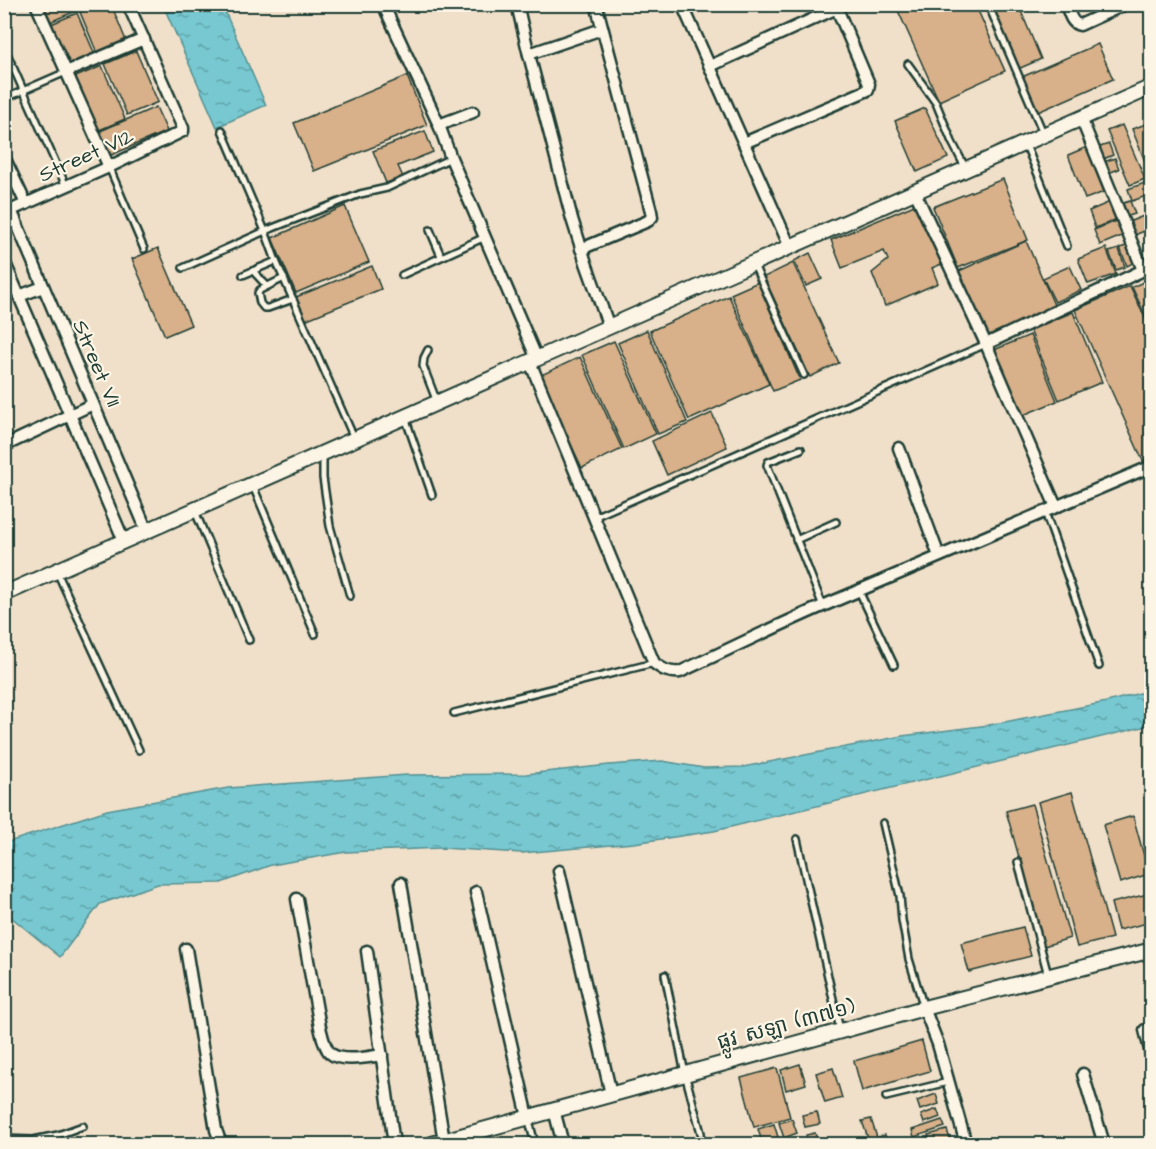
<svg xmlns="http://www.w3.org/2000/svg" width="1156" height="1149" viewBox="0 0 1156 1149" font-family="'Architects Daughter','Noto Sans Khmer',sans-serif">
  <defs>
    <pattern id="water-ripples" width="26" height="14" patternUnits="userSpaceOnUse" patternTransform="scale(1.5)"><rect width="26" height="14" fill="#77c8d1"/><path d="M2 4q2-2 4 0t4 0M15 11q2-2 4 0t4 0" fill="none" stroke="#61a4aa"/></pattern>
  </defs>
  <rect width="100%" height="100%" fill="#f1e0c9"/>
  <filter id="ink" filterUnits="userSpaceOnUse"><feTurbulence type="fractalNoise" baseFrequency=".0167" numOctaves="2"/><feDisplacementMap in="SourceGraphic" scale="12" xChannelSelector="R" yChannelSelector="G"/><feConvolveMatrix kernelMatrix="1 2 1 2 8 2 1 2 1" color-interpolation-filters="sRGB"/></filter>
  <g filter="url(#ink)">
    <!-- water -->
    <g fill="url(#water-ripples)" stroke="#549092" stroke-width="1.5">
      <polygon points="163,5 222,5 266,105 217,127"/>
      <polygon points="1151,690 1151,725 714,831 634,843 522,853 442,848 346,852 271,865 221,883 158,884 100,904 60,957 11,917 5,908 5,843 107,810 228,788 407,775 526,774 609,765 662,761 704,768 743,767 902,736 989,725 1107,702"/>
    </g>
    <!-- building -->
    <g fill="#d8b089" stroke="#1f3d34" stroke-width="1.5">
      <polygon points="43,4 92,4 50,22"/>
      <polygon points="97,4 111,4 127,43 98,55 80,12"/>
      <polygon points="895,4 975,4 1005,71 939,101"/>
      <polygon points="990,4 1018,4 1041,59 1018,69"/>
      <polygon points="77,13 96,57 68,69 49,25"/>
      <polygon points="1098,44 1113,79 1038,112 1022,77"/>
      <polygon points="136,51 158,102 127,115 105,64"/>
      <polygon points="102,66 125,119 97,131 73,78"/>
      <polygon points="407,76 427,125 314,171 294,123"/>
      <polygon points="156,107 167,131 109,156 98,132"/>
      <polygon points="925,108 948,158 917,172 895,121"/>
      <polygon points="1146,124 1152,138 1152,179 1132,129"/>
      <polygon points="1122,125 1145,179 1130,185 1107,131"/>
      <polygon points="425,131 433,152 398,166 403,177 386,183 373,151"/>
      <polygon points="1109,144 1113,155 1101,160 1097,148"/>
      <polygon points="1087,147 1104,192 1085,199 1068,155"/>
      <polygon points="1115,158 1119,169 1108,173 1104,162"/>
      <polygon points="1003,179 1028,240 958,268 933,207"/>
      <polygon points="1145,183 1149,195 1132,201 1128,189"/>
      <polygon points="1130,201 1135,214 1125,217 1120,204"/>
      <polygon points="1110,202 1117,219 1095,228 1089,211"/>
      <polygon points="919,203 944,263 932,268 938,283 885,306 872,273 888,260 884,251 842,268 831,240"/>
      <polygon points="345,206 369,262 296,293 272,238"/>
      <polygon points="1146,215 1152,228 1132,236 1126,223"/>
      <polygon points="1118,220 1124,235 1100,245 1094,230"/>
      <polygon points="1026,241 1055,307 987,336 959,271"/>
      <polygon points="1129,245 1135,262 1127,266 1120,248"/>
      <polygon points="158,248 191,325 165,336 132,259"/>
      <polygon points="1106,248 1116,274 1088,284 1078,259"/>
      <polygon points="1119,249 1125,267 1116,270 1109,252"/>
      <polygon points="810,253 822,279 806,286 794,261"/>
      <polygon points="793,263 839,363 810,377 764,277"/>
      <polygon points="372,266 381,289 305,320 296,297"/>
      <polygon points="1070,266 1081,290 1055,302 1043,278"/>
      <polygon points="1152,278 1152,330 1132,287"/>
      <polygon points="758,282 800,380 773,391 731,294"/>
      <polygon points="1130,286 1152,333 1152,457 1143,461 1075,310"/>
      <polygon points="729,296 769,384 689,420 650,331"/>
      <polygon points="1073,312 1102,382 1059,400 1030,330"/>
      <polygon points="647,330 687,422 658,434 618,343"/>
      <polygon points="1030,335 1057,401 1021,416 994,350"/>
      <polygon points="614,341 656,434 624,449 582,355"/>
      <polygon points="580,357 622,449 582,468 539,376"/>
      <polygon points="712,413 727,447 667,475 652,441"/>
      <polygon points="1072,792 1112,938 1077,947 1038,802"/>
      <polygon points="1032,804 1070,938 1044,946 1006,811"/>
      <polygon points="1133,816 1149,874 1120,883 1103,825"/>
      <polygon points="1152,893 1152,922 1118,930 1111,903"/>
      <polygon points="1023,927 1031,956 969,972 961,943"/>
      <polygon points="922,1041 930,1071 862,1091 854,1061"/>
      <polygon points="800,1064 806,1084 786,1090 781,1070"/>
      <polygon points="777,1068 790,1117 754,1127 741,1078"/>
      <polygon points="833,1068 842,1098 825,1103 816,1073"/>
      <polygon points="936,1094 939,1104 920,1110 917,1101"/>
      <polygon points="937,1109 940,1117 924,1123 921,1115"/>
      <polygon points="817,1112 820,1124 805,1127 802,1115"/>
      <polygon points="792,1119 797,1133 784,1138 779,1123"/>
      <polygon points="871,1119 879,1144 870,1144 862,1121"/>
      <polygon points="942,1120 945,1127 914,1137 912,1130"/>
      <polygon points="774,1124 778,1137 762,1142 758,1129"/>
      <polygon points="947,1130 951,1142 943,1144 931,1144 928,1135"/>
      <polygon points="815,1133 818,1144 809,1144 806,1135"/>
      <polygon points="885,1135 888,1144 881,1144 879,1137"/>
      <polygon points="801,1141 802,1144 783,1144"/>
    </g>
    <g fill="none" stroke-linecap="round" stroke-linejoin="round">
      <!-- service casing -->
      <g stroke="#1f3d34" stroke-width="10">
        <g id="service">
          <polyline points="988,4 1044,135"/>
          <polyline points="4,47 66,186"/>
          <polyline points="908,64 936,103 952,142 965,167"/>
          <polyline points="4,99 66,72"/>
          <polyline points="222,130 265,231 276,261 354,438"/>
          <polyline points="1026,145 1067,246"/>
          <polyline points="109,167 144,249"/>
          <polyline points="430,230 441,256"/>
          <polyline points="754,265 804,375"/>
          <polyline points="183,268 265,231 360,194 387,188 451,158"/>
          <polyline points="253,271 267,286"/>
          <polyline points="243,275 276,261"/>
          <polyline points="402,275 485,237"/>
          <polyline points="284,278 260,290 258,293 260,303 264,308 268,308 293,299"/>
          <polyline points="428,350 424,358 423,366 437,402"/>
          <polyline points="405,417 432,495"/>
          <polyline points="801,449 768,462 767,465 823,606"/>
          <polyline points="323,454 323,478 330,526 350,596"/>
          <polyline points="253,486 315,634"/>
          <polyline points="195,511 249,640"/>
          <polyline points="1045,512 1099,666"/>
          <polyline points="594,517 986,344"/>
          <polyline points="796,540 836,522"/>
          <polyline points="57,572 139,750"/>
          <polyline points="859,591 894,665"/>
          <polyline points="454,713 654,663"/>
          <polyline points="883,823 900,896 902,920 909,959 924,1008"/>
          <polyline points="797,839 840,1030"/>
          <polyline points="1018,862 1048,975"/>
          <polyline points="665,975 685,1074 701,1133"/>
          <polyline points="886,1097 948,1082"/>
          <polyline points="528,1117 535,1144"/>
          <polyline points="4,1139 33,1140 58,1135 83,1126"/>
        </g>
      </g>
      <!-- minor casing -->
      <g stroke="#1f3d34" stroke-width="15">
        <g id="minor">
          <polyline points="36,4 109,167"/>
          <polyline points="383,4 439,125 451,158 537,359"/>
          <polyline points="517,4 528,51 572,219 586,263 609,327"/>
          <polyline points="682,4 790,247"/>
          <path d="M 1066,4 C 1069,12 1071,24 1080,25 L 1126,4"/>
          <polyline points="529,54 602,29"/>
          <polyline points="710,66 837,8"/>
          <polyline points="66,72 144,39"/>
          <polyline points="1081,118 1143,270"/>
          <polyline points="439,125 473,112"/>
          <polyline points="744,143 868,90 869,84 835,4"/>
          <polyline points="4,157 26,204"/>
          <polyline points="915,192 986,344 1056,507"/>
          <polyline points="11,210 147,531"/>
          <polyline points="5,213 109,167 183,131 183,128 128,4"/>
          <polyline points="581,249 648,221 652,217 651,211 596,4"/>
          <polyline points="4,261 124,541"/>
          <polyline points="19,296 43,287"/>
          <polyline points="986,344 1152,266"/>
          <path d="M 530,362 L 654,663 C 663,670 669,673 680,672 C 728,650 776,626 825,605 C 934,558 1043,513 1152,466"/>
          <polyline points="4,446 93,404"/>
          <polyline points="899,448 939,556"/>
          <polyline points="559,871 611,1094"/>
          <polyline points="401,883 444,1141"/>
          <polyline points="476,892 528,1117"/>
          <path d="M 297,899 L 320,1027 C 322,1035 324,1047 330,1053 C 341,1063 368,1057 382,1055"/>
          <polyline points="186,949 216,1130 221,1144"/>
          <polyline points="367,951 394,1144"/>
          <polyline points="924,1008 938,1044 966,1144"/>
          <polyline points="1145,1030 1152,1058"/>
          <polyline points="1083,1074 1104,1144"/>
          <polyline points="554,1110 563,1144"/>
        </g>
      </g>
      <!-- tertiary casing -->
      <g stroke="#1f3d34" stroke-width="18">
        <g id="tertiary">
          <polyline points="4,594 1152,87"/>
          <polyline points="432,1144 924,1008 1152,950"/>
        </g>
      </g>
      <!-- service -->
      <use href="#service" stroke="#fcf5e5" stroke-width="5"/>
      <!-- minor -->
      <use href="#minor" stroke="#fcf5e5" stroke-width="10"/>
      <!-- tertiary -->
      <use href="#tertiary" stroke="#fcf5e5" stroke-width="14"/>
    </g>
  </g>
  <g text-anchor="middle" stroke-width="4.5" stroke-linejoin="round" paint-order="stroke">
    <!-- street labels -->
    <g font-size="21" fill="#1f3d34" stroke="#fcf5e5">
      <text transform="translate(86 155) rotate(-24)" y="7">Street V12</text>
      <text transform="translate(97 363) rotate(67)" y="7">Street V11</text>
      <text transform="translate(786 1024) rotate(-15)" y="7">ផ្លូវ សឡា (៣៧១)</text>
    </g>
  </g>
  <!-- margin -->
  <rect width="1156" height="1149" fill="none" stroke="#fcf5e5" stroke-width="24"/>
  <rect x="12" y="12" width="1132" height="1125" fill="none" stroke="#1f3d34" stroke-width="2" filter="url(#ink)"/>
</svg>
